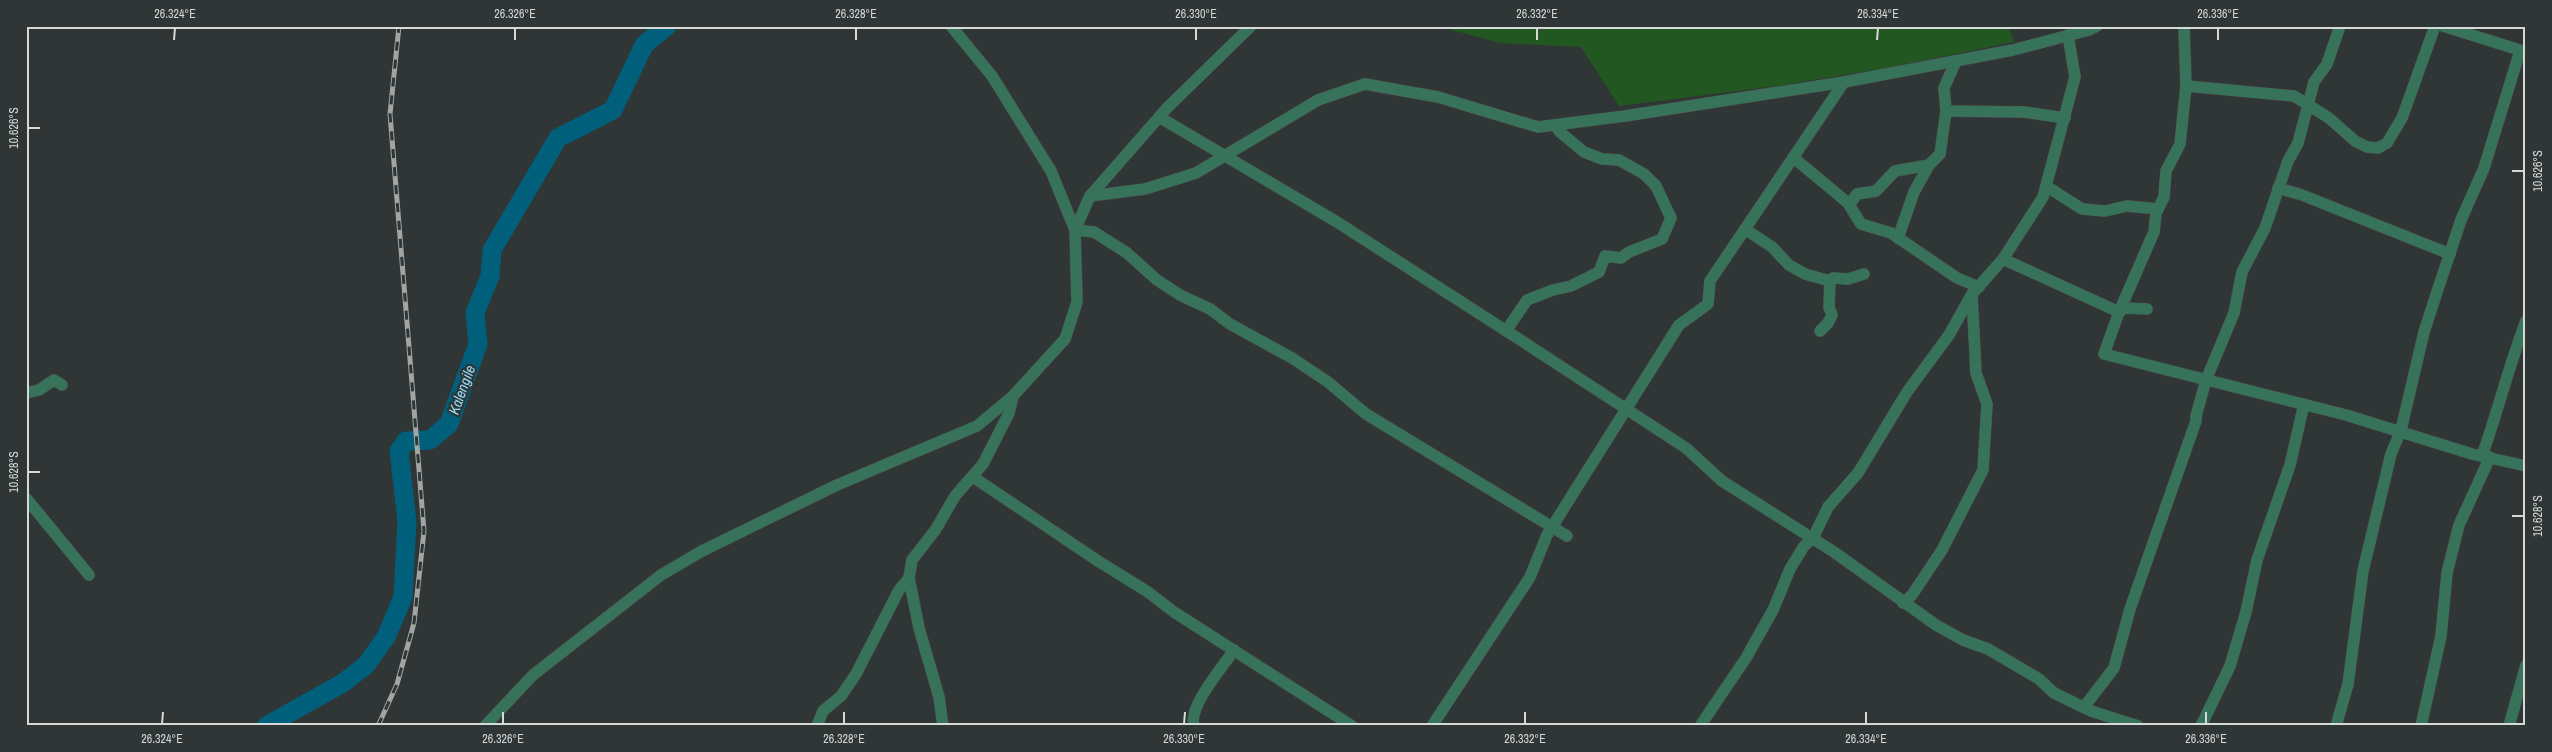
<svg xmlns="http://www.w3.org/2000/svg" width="2552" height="752" viewBox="0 0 2552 752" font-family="'Archivo Narrow',sans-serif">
  <rect width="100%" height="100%" fill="#2f3635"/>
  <!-- green -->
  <polygon fill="#235722" points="1437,26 2008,26 2014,42 1881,69 1783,85 1619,106 1581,47 1500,43"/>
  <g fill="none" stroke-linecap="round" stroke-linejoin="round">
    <!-- river -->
    <polyline stroke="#005f7a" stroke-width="19" points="266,726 343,683 366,665 386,637 403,597 407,522 399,451 406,441 430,440 449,424 478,344 475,313 490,276 492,250 558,138 613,110 644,45 667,26"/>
    <!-- street casing -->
    <g stroke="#4d5352" stroke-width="12">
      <g id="street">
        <polyline points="1251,26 1167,108 1090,196 1075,230 1094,232 1127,253 1157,280 1180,295 1210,309 1230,324 1292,358 1328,382 1366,414 1567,536"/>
        <polyline points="2184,26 2186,86 2294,96 2329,118 2355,141 2367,147 2378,148 2387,143 2402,118 2435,26"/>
        <polyline points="2443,26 2526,52"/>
        <polyline points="1956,61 1944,88 1946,111 2024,112 2065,118"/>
        <polyline points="1159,117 1337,222 1525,343 1686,448 1722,481 1834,552 1936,625 1963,640 1988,649 2039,679 2054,693 2091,711 2138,726"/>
        <polyline points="1794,158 1848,203 1861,224 1891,233 1957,278 1979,287"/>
        <polyline points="2046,186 2082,209 2105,211 2127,206 2158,209"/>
        <polyline points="2278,188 2302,195 2450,254"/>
        <polyline points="1090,196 1145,189 1196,173 1318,100 1365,84 1438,97 1538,127 1625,116 1844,82 2013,50 2089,30 2097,26"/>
        <polyline points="1849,205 1857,194 1876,191 1895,171 1929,165 1940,154 1946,111"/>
        <polyline points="1745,229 1772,247 1789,265 1805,274 1830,281"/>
        <polyline points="1898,238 1914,192 1929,165"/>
        <polyline points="2003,259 2119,312 2104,354 2346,415 2472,454 2526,466"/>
        <polyline points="2119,312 2154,232 2156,213 2164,197 2166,171 2180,144 2186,86"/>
        <polyline points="2119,312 2125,308 2147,309"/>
        <polyline points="1506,331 1527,300 1553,290 1571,286 1599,272 1605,256 1621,258 1629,252 1662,239 1671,218 1656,186 1644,174 1619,160 1602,159 1584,152 1560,132 1555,125"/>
        <polyline points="1820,331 1828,323 1832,315 1829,307 1830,281 1833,278 1848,279 1864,274"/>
        <polyline points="26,393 39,390 54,380 62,385"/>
        <path d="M 2482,456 C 2498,411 2509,365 2526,321"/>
        <polyline points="973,477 1098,561 1148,592 1174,612 1352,726"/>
        <polyline points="26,498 89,575"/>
        <polyline points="909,578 919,628 939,697 943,726"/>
        <polyline points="1903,603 1912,595 1942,550 1983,470 1987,404 1976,373 1972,295"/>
        <polyline points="2084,707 2114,668 2130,609 2196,421 2196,416 2206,380 2234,313 2242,272 2265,228 2288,161 2298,143 2314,82 2327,64 2340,26"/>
        <polyline points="485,726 533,675 661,575 702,551 837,485 977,426 1013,396 1065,339 1077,302 1075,230 1051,171 992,76 951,26"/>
        <polyline points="817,726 823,711 841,696 856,674 899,590 909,578 912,560 936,529 955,496 983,464 1009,413 1013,396"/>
        <path d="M 1194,726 C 1188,706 1223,667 1234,650"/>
        <polyline points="1432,726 1530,577 1547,535 1679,325 1708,304 1710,281 1844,82"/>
        <polyline points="1700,726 1746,658 1773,610 1790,569 1804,546 1813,538 1828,507 1858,473 1907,392 1949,335 1972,294 2003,259 2043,197 2075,77 2068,35"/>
        <polyline points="2201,726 2230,666 2246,612 2257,560 2290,465 2304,404"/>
        <polyline points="2336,726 2348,684 2363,571 2391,454 2401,430 2424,332 2437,292 2461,220 2484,168 2520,51"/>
        <polyline points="2421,726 2441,636 2447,573 2459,525 2490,457"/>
        <polyline points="2509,726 2526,665"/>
      </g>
    </g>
    <!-- street -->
    <use href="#street" stroke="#37735a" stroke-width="11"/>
    <!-- rail casing -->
    <g stroke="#a1a6a5" stroke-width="5">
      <polyline id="rail" points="378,726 397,684 414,623 424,531 390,114 399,26"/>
    </g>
    <!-- rail -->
    <use href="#rail" stroke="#2f3635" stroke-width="3" stroke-dasharray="9" stroke-linecap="butt"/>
  </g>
  <!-- ticks -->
  <path fill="none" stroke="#d5d9d8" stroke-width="2" d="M 174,40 L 175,28M 515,40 L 515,28M 856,40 L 856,28M 1196,40 L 1196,28M 1537,40 L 1537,28M 1877,40 L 1878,28M 2218,40 L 2218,28M 28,128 L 40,128M 2512,171 L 2524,171M 28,472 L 40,472M 2512,516 L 2524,516M 162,724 L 163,712M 503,724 L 503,712M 844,724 L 844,712M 1184,724 L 1185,712M 1525,724 L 1525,712M 1866,724 L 1866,712M 2206,724 L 2206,712"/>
  <g text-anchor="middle" stroke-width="4.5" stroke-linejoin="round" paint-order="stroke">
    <!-- water labels -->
    <g font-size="15" font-style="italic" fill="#95ddfb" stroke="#2f3635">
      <text transform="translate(462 390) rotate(-70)" y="5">Kalengile</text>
    </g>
  </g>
  <!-- border -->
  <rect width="2552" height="752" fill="none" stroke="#2f3635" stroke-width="55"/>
  <rect x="28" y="28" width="2496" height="696" fill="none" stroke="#d5d9d8" stroke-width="2"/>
  <g font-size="12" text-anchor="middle" fill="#d5d9d8">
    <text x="175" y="18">26.324°E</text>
    <text x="515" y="18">26.326°E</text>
    <text x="856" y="18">26.328°E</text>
    <text x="1196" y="18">26.330°E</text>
    <text x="1537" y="18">26.332°E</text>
    <text x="1878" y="18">26.334°E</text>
    <text x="2218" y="18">26.336°E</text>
    <text transform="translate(14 128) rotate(-90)" y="4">10.626°S</text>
    <text transform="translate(2538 171) rotate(-90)" y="4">10.626°S</text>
    <text transform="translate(14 472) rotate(-90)" y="4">10.628°S</text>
    <text transform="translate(2538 516) rotate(-90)" y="4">10.628°S</text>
    <text x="162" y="743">26.324°E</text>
    <text x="503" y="743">26.326°E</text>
    <text x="844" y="743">26.328°E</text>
    <text x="1184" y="743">26.330°E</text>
    <text x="1525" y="743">26.332°E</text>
    <text x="1866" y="743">26.334°E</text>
    <text x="2206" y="743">26.336°E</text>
  </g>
</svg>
